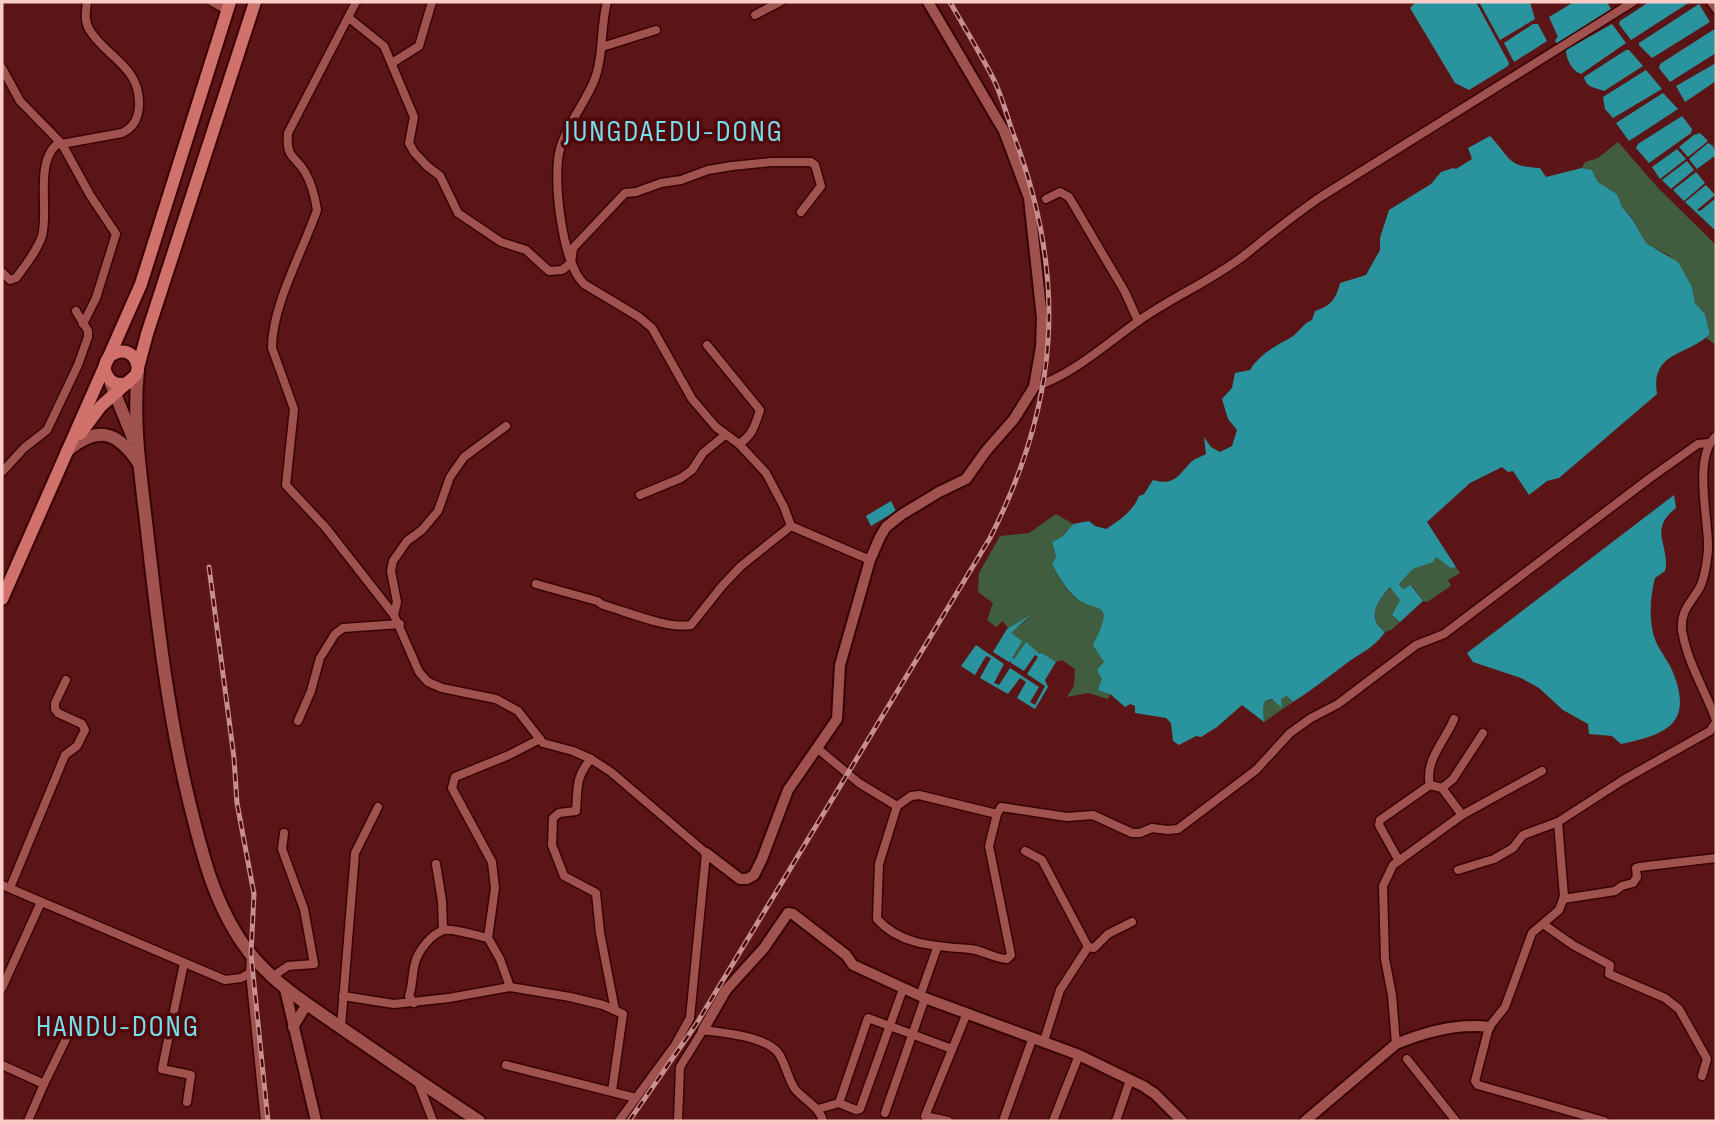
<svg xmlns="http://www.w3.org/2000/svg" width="1718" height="1123" viewBox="0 0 1718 1123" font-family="'Sofia Sans Condensed',sans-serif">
  <rect width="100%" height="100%" fill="#5c1516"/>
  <!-- green -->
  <g fill="#415d40">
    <polygon points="1618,142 1659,189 1716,245 1716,345 1706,338 1710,334 1705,314 1695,303 1692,287 1670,256 1646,243 1633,219 1622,207 1617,194 1598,182 1592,170 1582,168 1585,162 1598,158"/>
    <path d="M 1056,514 L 1073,524 L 1063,536 L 1052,542 L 1056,556 L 1052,565 C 1058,574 1063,585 1070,593 C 1077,601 1085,601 1095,605 C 1112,613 1101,637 1098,650 L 1104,662 L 1110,694 L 1108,699 L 1088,693 L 1067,697 L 1074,686 L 1075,669 L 1062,660 L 1056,662 L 1042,653 L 1040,654 L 1025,643 L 1014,659 L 1011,658 L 1010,633 L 1032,616 L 1009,630 L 1003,621 L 996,627 L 987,620 L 993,603 L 978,592 L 979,573 L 1000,536 L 1029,533 Z"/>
    <polygon points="1436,557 1451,567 1456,567 1460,573 1448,580 1451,586 1427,602 1423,601 1412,585 1403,589 1399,584 1413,569 1432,562"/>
    <path d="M 1391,587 L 1400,600 L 1392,615 L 1400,622 L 1391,630 L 1385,632 C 1366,617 1378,601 1391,587 Z"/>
    <polygon points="1287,696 1293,702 1264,722 1263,707 1264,701 1281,699"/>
  </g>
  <!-- water -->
  <g fill="#2a949e">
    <polygon points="1416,2 1476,2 1509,63 1508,66 1469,90 1455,83 1410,8"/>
    <polygon points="1479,2 1530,2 1535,19 1500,40"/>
    <polygon points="1574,2 1607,2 1611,9 1557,44 1555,40 1558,37 1549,17"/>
    <polygon points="1649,2 1690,2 1631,40 1619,24 1620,21"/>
    <polygon points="1699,4 1710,22 1652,58 1639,45 1639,43"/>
    <polygon points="1533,24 1538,24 1547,41 1514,62 1504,43"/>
    <path d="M 1612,24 L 1626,43 L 1581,74 C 1572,71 1566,59 1566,50 Z"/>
    <polygon points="1713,30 1716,30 1716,53 1670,82 1659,68 1660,64"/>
    <path d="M 1626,50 L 1629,50 L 1643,66 L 1604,91 C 1595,87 1586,88 1584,77 Z"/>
    <polygon points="1716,63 1716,81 1685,102 1676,86"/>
    <polygon points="1646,70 1662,89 1613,118 1605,109 1603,97"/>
    <polygon points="1663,93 1678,109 1629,141 1616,123"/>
    <polygon points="1682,116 1692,129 1691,133 1649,163 1636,148 1638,144"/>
    <polygon points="1700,133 1708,141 1688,157 1679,147 1694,135"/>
    <path d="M 1490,136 C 1511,158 1507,167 1540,168 L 1546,177 L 1582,168 L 1592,170 L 1598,182 L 1617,194 L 1622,207 L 1633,220 L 1646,243 L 1678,262 L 1692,287 L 1695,303 L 1705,314 L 1710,334 C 1688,356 1650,351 1657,394 L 1559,478 L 1547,481 L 1529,495 L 1513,471 L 1508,472 L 1502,467 L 1470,483 L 1427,522 L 1456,567 L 1451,568 L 1436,557 L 1433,562 L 1413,569 L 1399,584 L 1403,589 L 1411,585 L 1423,601 L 1400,622 L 1392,615 L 1400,600 L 1390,587 C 1377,602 1366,618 1385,632 C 1373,649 1363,651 1347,663 C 1329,676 1312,690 1293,702 L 1287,696 L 1281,699 L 1282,708 L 1272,699 L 1265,701 L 1263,707 L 1264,722 L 1242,705 L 1217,727 L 1201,737 L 1196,736 L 1179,745 L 1173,741 L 1171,723 L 1166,718 L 1135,713 L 1135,706 L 1130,704 L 1125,707 L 1110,694 L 1098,690 L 1102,679 L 1097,670 L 1104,662 L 1093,645 C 1119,594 1092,617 1071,593 C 1064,586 1058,574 1052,565 L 1056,556 L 1052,542 L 1063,536 L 1073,524 L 1089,521 L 1095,526 L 1106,529 C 1120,520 1133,511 1139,496 L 1144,494 L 1153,480 C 1174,486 1178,476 1191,462 C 1195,458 1201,457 1206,454 L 1204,437 L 1211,447 L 1220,452 L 1232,446 L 1237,430 L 1228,419 L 1222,399 L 1232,388 L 1235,373 L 1250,370 C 1260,354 1274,347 1290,338 C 1299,333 1302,324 1312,320 L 1315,311 C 1331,306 1336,299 1340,283 L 1366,275 L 1380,250 L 1380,238 L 1389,210 L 1431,184 L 1441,172 L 1453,168 L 1456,169 L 1472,159 L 1468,148 Z"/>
    <polygon points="1708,143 1713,146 1716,155 1697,169 1689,159"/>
    <polygon points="1677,149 1686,159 1660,179 1652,167"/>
    <polygon points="1687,161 1694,170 1671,189 1662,180"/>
    <polygon points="1696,172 1705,183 1684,201 1673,190"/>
    <polygon points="1706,185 1715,195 1697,210 1700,211 1716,198 1716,231 1685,202"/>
    <path d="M 1674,495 L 1676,508 C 1647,530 1671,546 1665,571 L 1655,578 C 1650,597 1648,622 1656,642 C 1661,653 1670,663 1674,675 C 1693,725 1664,735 1621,744 L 1612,736 L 1589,734 L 1588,724 L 1563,710 L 1539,688 L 1521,678 L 1473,662 L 1467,653 Z"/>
    <polygon points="891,501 896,511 871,526 866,516"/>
    <polygon points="1031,615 1011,633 1022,641 1012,658 1014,659 1026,642 1040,654 1042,653 1056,662 1045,680 1048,687 1035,709 1017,698 1026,682 1020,678 1008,694 980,678 991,658 986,656 975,675 961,666 976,645 1004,664 994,683 999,685 1010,668 1039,687 1030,702 1035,705 1045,686 1027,674 1038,657 1035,655 1024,671 1011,663 1011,661 1009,662 993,652 1007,629"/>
  </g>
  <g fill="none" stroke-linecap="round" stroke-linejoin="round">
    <!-- minor casing -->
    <g stroke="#380305" stroke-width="11">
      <g id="minor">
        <polyline points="212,2 227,10"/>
        <path d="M 356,2 L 288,133 C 286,159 294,154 305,172 C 312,184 315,197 317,210 C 303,251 272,305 272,348 L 294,409 L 286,485 L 326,528 L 394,615 L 419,672 L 428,682 L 442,688 L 496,699 L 518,711 L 543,743 L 573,751 L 591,759 L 611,772 L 706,853 L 690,1018 L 675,1045 L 636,1098"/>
        <path d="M 607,2 C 600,28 604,56 594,81 C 584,105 567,124 560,149 C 552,178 562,263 584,284 L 639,317 L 652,328 L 692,399 L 716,427 L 739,444 L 766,473 L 784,507 L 791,526 L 870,560"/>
        <polyline points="1711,2 1716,9"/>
        <polyline points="755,15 780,2"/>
        <polyline points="349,18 384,46 414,117 409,143 414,152 427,166 440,176 458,213 501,242 526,250 549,271 562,270 571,263 573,248 625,193 636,192 661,183 681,180 708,170 732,166 771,162 811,162 815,165 821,186 801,212"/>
        <polyline points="602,47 656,30"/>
        <polyline points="392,63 419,46 432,2"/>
        <polyline points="2,68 20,101 62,144 90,195 116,234 96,298 83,324"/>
        <polyline points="1046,199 1060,192 1069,197 1125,292 1138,321"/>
        <path d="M 2,272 L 10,280 L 16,278 C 25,266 37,251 42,236 C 49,211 35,164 56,145 L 122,133 C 134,127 138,119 139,106 C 141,66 105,57 89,29 C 84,20 86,11 87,2"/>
        <path d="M 707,345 L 760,410 C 755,425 753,435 739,444"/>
        <path d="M 1034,387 C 1072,375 1105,345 1137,322 C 1172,297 1213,280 1246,254 C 1271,234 1295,214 1322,196 L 1633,2"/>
        <path d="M 1716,436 C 1693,457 1708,516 1708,545 C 1708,556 1705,577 1700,587 C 1692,602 1680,610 1682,630 C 1687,662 1705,690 1716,720"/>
        <polyline points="2,472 24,448 47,430 78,365 88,337 88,331 76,311"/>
        <polyline points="640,495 681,478 692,470 703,453 725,435"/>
        <path d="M 536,584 L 597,601 L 603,605 C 628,612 667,629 691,625 L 722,586 L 741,566 L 791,526"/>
        <polyline points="394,615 397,602 391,571 393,561 407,541 422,530 438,511 450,477 464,457 506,426"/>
        <polyline points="298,721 311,691 320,658 335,634 343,628 400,624"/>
        <polyline points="817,748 859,783 897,806"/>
        <path d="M 591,759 C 575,777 578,788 576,811 L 559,813 L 553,818 L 552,845 L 564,876 L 596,893 L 600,933 L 615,1010"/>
        <path d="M 1430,785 C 1424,761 1445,741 1454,719"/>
        <polyline points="1442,788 1453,779 1483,733"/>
        <path d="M 997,814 L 989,846 L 1011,955 L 1007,959 C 995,959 983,950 970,949 C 937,946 901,946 877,919 L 879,864 L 897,806 L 911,796 L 919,795 L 997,814 L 1001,807 L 1067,817 L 1093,815 L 1132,833 L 1140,833 L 1152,828 L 1168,830 L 1178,829 L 1256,770 L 1290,733 L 1311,718 L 1338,704 L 1416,645 L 1444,634 L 1650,478 L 1698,444 L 1709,443"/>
        <polyline points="1558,822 1564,897 1559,910 1532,933 1505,1007 1489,1027 1475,1081 1478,1085 1604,1121"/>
        <polyline points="1025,851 1042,860 1088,947"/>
        <polyline points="1399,861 1379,825 1380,820 1430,785 1442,788 1462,815"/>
        <polyline points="436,864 442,901 443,930"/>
        <polyline points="1458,870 1494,859 1513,848 1523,835 1558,822 1623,780 1710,731 1716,722"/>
        <polyline points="2,885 225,980 241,978 250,973"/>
        <polyline points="10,888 65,755 77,746 85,730 82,724 58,713 55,709 55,703 66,680"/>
        <polyline points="1563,899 1615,891 1622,886 1633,883 1637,877 1636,868 1639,867 1716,858"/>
        <polyline points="1543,924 1573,945 1610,965 1609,974 1665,998 1679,1009 1707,1059 1702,1076"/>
        <polyline points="251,954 250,973 265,1121"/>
        <polyline points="184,963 162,1069 191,1075 187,1102"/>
        <polyline points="272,977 288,966 314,964 304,909 282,849 284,833"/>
        <polyline points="510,987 500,959 488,938 495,888 492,862 452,788 455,777 509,755 540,739"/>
        <polyline points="2,988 41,902"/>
        <polyline points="343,996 394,1004 449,998 510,987 570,997 603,1005 623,1014 612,1091"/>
        <polyline points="920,996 937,948"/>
        <path d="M 414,1003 L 409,996 C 413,985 412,974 415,963 C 418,951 431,934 444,930 C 453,928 478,936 488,938"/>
        <polyline points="341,1027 355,853 378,807"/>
        <polyline points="1044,1041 1060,990 1088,947 1094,948 1108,934 1132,922"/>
        <polyline points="1396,1044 1392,995 1385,959 1383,886 1393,865 1462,815 1542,771"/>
        <polyline points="1407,1059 1456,1121"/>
        <polyline points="2,1065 44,1084 28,1121"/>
        <polyline points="506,1065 636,1098 619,1121"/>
        <polyline points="418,1082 433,1121"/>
        <polyline points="44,1084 67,1037"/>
        <polyline points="839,1103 868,1018 952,1049"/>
        <polyline points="818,1109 839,1103 856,1110 860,1109 903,989"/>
        <polyline points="885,1113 925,998"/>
        <path d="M 678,1121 L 680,1067 L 703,1030 C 723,1033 767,1036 779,1054 C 786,1065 788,1079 795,1089 C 805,1101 819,1106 823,1121"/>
        <polyline points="948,1121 925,1116 967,1013"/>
        <polyline points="1003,1121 1033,1037"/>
        <polyline points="1053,1121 1079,1055"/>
        <polyline points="1116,1121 1130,1080"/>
      </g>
    </g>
    <!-- tertiary casing -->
    <g stroke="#380305" stroke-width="14">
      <g id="tertiary">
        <polyline points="706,853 740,879 747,879 754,875 762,859 788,790 837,719 840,665 870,560 880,537 886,527 901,515 939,492 966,479 986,451 1014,419 1034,387 1041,347 1042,318 1029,198 1004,131 928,2"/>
        <polyline points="285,989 316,1121"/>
        <polyline points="293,1027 307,1004"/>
        <polyline points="703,1030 726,990 764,948 788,913 793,914 846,955 853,965 925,998 1079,1055 1143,1086 1155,1094 1182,1121"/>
        <path d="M 1305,1121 L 1396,1044 C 1425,1032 1458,1023 1489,1027"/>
      </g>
    </g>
    <!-- secondary casing -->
    <g stroke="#380305" stroke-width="16">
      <g id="secondary">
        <path d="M 138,370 C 132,426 142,483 148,539 C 158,627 168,714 189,801 C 202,854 215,908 249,952 C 275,985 309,1005 343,1029 C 388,1060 433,1091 479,1121"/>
        <polyline points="111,384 133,438"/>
        <path d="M 67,451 C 97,426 116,430 138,462"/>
      </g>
    </g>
    <!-- primary casing -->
    <g stroke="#380305" stroke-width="16">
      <g id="primary">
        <path d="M 128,383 C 120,385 112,384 108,377 C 93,354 136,337 138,370"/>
        <polyline points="80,434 101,406 136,375 147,334 255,2"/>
        <polyline points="2,599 141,284 230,2"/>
      </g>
    </g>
    <!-- minor -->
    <use href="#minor" stroke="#9f524e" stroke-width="8"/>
    <!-- tertiary -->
    <use href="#tertiary" stroke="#9f524e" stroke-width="10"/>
    <!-- secondary -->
    <use href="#secondary" stroke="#9f524e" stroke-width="12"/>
    <!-- primary -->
    <use href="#primary" stroke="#d1716b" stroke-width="12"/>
    <!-- rail casing -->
    <g stroke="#c58f8d" stroke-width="5">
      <g id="rail">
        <polyline points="209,567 234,758 237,803 254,894 251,954 268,1121"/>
        <path d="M 629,1121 L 697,1023 L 990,538 C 1059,402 1068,279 1014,136 C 1007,117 1002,95 992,76 C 979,51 964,27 950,2"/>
      </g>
    </g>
    <!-- rail -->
    <use href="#rail" stroke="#50070c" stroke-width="2.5" stroke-dasharray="8" stroke-linecap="butt"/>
  </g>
  <g text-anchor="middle" stroke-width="7" stroke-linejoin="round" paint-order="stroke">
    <!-- quarter labels -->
    <g font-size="30" letter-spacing="2" fill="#74e0eb" stroke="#50070c">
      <text x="674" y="141">JUNGDAEDU-DONG</text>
      <text x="118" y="1036">HANDU-DONG</text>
    </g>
  </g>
  <!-- border -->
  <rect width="1718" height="1123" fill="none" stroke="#facdc9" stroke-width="7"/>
</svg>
